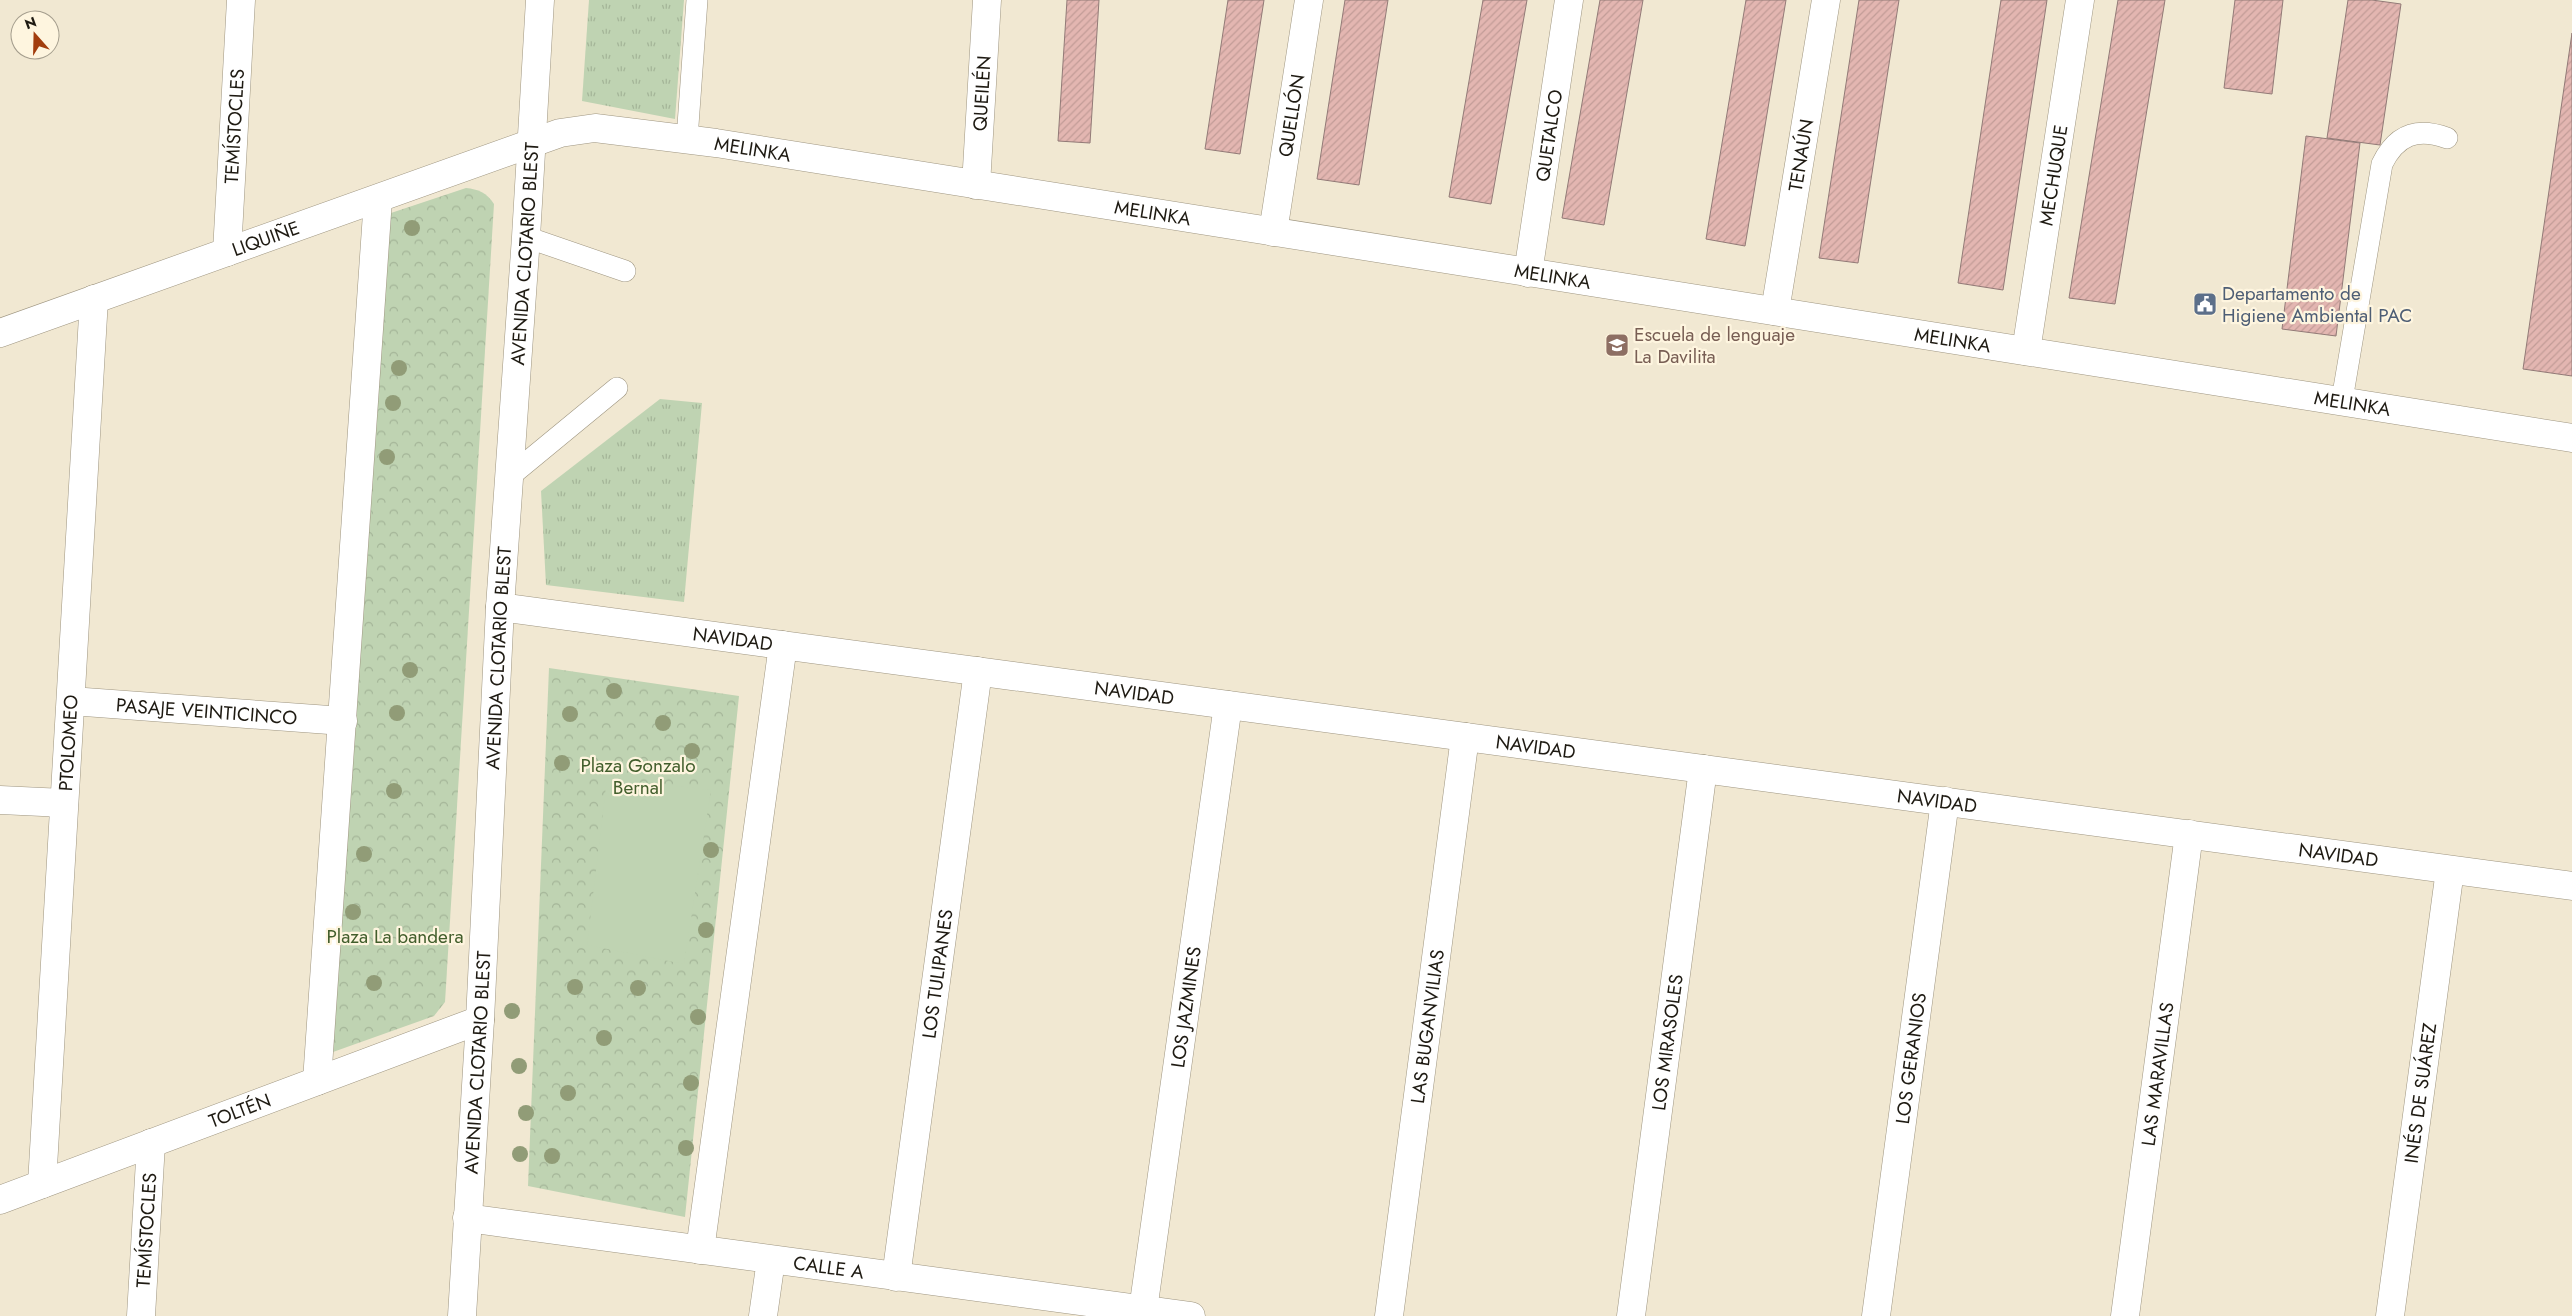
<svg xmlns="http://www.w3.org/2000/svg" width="2572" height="1316" viewBox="0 0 2572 1316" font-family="Jost,sans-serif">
  <defs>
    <pattern id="grass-tufts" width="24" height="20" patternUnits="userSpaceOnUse" patternTransform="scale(1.25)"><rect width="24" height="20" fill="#bfd3b2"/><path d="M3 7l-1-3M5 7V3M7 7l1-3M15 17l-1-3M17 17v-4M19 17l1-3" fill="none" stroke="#a4b598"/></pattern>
    <pattern id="park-crowns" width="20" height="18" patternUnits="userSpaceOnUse" patternTransform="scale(1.25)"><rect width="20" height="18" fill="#bfd3b2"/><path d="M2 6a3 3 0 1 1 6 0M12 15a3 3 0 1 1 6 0" fill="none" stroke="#a4b598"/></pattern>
    <pattern id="building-hatch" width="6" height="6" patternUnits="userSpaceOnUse" patternTransform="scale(1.25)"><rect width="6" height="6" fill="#e3b6b1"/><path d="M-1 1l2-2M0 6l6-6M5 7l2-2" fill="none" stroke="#c29c97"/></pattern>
  </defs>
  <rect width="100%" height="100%" fill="#f1e8d2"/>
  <!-- grass -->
  <g fill="url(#grass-tufts)">
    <polygon points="589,0 684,0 675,119 582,101"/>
    <polygon points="660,399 702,403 684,602 546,585 541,491"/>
  </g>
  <!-- park -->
  <g fill="url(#park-crowns)">
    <path d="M 466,188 C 478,189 487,193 494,204 L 445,1002 L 434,1016 L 333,1052 L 385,215 Z"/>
    <polygon points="549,668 739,696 685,1217 528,1186"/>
  </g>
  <!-- garden -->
  <polygon fill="#bfd3b2" points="607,778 711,790 684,964 587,945"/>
  <!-- building -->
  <g fill="url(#building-hatch)" stroke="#927a77">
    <polygon points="1067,0 1099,0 1090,143 1058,141"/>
    <polygon points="1228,0 1264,0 1240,154 1205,149"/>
    <polygon points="1345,0 1388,0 1359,185 1317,179"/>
    <polygon points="1483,0 1527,0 1491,204 1449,197"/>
    <polygon points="1600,0 1643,0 1604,225 1562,218"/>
    <polygon points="1746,0 1786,0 1745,246 1706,239"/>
    <polygon points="1859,0 1899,0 1858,263 1819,258"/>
    <polygon points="2001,0 2047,0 2003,290 1958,283"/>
    <polygon points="2118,0 2165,0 2115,304 2069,298"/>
    <polygon points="2235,0 2283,0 2272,94 2224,88"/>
    <polygon points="2348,0 2372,0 2401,4 2380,145 2327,138"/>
    <polygon points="2572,33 2572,376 2523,369"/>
    <polygon points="2306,136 2360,143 2336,336 2282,329"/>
  </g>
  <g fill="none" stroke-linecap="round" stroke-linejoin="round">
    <!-- service casing -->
    <g stroke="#9e9580" stroke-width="22">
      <g id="service">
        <polyline points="687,139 697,0"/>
        <polyline points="526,237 625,271"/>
        <path d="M 2342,400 L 2382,164 C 2396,135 2417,127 2447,138"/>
        <polyline points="509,477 617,388"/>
      </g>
    </g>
    <!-- pedestrian casing -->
    <g stroke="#9e9580" stroke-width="29">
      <g id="pedestrian">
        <path id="s1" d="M 1528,273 L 1569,0"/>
        <path id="s2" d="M 1775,311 L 1826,0"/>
        <path id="s3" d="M 2026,351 L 2080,0"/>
        <polyline points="0,800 64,803"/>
      </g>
    </g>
    <!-- minor casing -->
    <g stroke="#9e9580" stroke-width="29">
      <g id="minor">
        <path id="s4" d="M 976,185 L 987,0"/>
        <path id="s5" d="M 1273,232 L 1309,0"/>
        <path id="s6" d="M 227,252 L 241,0"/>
        <path id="s7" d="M 0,333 L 560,133 L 595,128 L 716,143 L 2572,438"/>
        <path id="s8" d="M 500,607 L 2572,886"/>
        <path id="s9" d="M 71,701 L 343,721"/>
        <polyline points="317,1081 378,199"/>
        <path id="s10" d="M 42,1184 L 94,299"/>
        <path id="s11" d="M 0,1200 L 480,1020"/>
        <path id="s12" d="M 467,1218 L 1191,1316"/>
        <polyline points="700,1250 783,645"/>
        <path id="s13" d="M 896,1277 L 978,671"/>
        <path id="s14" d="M 1143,1310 L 1228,705"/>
        <path id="s15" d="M 141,1316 L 151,1143"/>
        <polyline points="763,1316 771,1260"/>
        <path id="s16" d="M 1389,1316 L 1465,737"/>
        <path id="s17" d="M 1631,1316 L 1703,769"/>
        <path id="s18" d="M 1876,1316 L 1945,801"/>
        <path id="s19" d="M 2125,1316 L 2189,834"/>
        <path id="s20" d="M 2390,1316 L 2450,870"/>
      </g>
    </g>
    <!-- secondary casing -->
    <g stroke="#9e9580" stroke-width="29">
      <g id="secondary">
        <path id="s21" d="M 462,1316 L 480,1020 L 500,607 L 526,237 L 540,0"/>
      </g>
    </g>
    <!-- service -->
    <use href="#service" stroke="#fff" stroke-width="21"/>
    <!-- pedestrian -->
    <use href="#pedestrian" stroke="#fff" stroke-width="28"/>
    <!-- minor -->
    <use href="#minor" stroke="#fff" stroke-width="28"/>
    <!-- secondary -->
    <use href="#secondary" stroke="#fff" stroke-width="28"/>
  </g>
  <!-- trees -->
  <g fill="#919c77">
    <circle cx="412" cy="228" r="8"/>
    <circle cx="399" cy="368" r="8"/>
    <circle cx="393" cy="403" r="8"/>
    <circle cx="387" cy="457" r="8"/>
    <circle cx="410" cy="670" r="8"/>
    <circle cx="614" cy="691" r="8"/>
    <circle cx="397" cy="713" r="8"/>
    <circle cx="570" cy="714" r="8"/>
    <circle cx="663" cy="723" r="8"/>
    <circle cx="692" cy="751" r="8"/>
    <circle cx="562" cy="763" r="8"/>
    <circle cx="394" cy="791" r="8"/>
    <circle cx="711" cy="850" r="8"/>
    <circle cx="364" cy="854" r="8"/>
    <circle cx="353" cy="912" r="8"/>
    <circle cx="706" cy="930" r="8"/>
    <circle cx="374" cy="983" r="8"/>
    <circle cx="575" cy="987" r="8"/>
    <circle cx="638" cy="988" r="8"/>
    <circle cx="512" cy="1011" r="8"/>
    <circle cx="698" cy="1017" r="8"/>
    <circle cx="604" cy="1038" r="8"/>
    <circle cx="519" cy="1066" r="8"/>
    <circle cx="691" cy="1083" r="8"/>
    <circle cx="568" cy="1093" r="8"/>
    <circle cx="526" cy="1113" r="8"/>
    <circle cx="686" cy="1148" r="8"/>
    <circle cx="520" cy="1154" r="8"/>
    <circle cx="552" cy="1156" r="8"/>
  </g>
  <!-- icons -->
  <defs>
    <g id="civic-square" transform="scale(1.25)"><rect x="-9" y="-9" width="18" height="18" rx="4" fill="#5c6f8a" stroke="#fef5df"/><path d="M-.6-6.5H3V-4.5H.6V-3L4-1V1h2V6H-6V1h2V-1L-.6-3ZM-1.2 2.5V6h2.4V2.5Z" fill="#fff"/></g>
    <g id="school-square" transform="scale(1.25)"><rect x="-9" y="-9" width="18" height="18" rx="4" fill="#8d6e63" stroke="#fef5df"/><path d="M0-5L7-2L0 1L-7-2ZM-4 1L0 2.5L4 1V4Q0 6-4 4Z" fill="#fff"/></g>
  </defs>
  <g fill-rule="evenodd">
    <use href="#civic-square" x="2205" y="304"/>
    <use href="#school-square" x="1617" y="345"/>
  </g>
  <g text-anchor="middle" stroke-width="4.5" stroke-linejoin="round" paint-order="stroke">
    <!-- street labels -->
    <g font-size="19" fill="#1e1a12" stroke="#fef5df">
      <text dy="7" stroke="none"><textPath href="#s4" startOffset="92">QUEILÉN</textPath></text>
      <text dy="7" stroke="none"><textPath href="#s5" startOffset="118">QUELLÓN</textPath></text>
      <text dy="7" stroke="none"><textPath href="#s6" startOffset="126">TEMÍSTOCLES</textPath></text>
      <text dy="7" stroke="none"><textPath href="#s1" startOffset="139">QUETALCO</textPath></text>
      <text dy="7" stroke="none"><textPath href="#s7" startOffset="789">MELINKA</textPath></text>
      <text dy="7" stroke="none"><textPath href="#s2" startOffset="158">TENAÚN</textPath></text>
      <text dy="7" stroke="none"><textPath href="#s3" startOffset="178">MECHUQUE</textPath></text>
      <text dy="7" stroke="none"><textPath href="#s7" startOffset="1194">MELINKA</textPath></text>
      <text dy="7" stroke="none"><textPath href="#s7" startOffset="282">LIQUIÑE</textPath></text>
      <text dy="7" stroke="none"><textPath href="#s21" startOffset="1064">AVENIDA CLOTARIO BLEST</textPath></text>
      <text dy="7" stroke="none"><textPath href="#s7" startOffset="1599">MELINKA</textPath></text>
      <text dy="7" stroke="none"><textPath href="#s7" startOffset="2004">MELINKA</textPath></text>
      <text dy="7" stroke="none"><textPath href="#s7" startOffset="2409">MELINKA</textPath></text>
      <text dy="7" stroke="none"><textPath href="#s8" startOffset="235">NAVIDAD</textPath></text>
      <text dy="7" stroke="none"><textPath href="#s21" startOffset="659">AVENIDA CLOTARIO BLEST</textPath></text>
      <text dy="7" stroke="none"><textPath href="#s8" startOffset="640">NAVIDAD</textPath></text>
      <text dy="7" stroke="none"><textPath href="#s9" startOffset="136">PASAJE VEINTICINCO</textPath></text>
      <text dy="7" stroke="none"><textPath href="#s10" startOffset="442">PTOLOMEO</textPath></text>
      <text dy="7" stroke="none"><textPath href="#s8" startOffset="1045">NAVIDAD</textPath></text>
      <text dy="7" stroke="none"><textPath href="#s8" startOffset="1450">NAVIDAD</textPath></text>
      <text dy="7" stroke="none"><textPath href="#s8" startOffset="1855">NAVIDAD</textPath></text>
      <text dy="7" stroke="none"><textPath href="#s13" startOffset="306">LOS TULIPANES</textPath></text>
      <text dy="7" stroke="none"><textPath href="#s14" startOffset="306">LOS JAZMINES</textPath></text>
      <text dy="7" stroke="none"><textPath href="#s16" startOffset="292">LAS BUGANVILIAS</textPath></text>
      <text dy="7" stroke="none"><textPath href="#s17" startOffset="276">LOS MIRASOLES</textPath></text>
      <text dy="7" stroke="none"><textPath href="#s18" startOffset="260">LOS GERANIOS</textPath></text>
      <text dy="7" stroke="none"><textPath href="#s21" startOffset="254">AVENIDA CLOTARIO BLEST</textPath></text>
      <text dy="7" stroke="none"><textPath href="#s19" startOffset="244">LAS MARAVILLAS</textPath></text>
      <text dy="7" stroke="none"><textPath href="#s20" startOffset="225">INÉS DE SUÁREZ</textPath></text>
      <text dy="7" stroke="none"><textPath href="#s11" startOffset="256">TOLTÉN</textPath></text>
      <text dy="7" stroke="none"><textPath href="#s15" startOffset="86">TEMÍSTOCLES</textPath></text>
      <text dy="7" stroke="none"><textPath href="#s12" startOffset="365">CALLE A</textPath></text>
    </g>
    <!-- service labels -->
    <g font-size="19" fill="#4e5e75" stroke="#fef5df" text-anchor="start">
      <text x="2222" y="300">Departamento de<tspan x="2222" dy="22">Higiene Ambiental PAC</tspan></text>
    </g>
    <!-- education labels -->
    <g font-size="19" fill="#785e54" stroke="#fef5df" text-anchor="start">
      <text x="1634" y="341">Escuela de lenguaje<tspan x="1634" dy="22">La Davilita</tspan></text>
    </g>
    <!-- park labels -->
    <g font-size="19" fill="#425e2c" stroke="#fef5df">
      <text x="638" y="772">Plaza Gonzalo<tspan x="638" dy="22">Bernal</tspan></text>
      <text x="395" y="943">Plaza La bandera</text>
    </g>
  </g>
  <!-- north arrow -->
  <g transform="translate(35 35) rotate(340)"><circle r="24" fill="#fef5df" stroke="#a49d8d"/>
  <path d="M0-4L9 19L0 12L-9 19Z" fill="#a23d0d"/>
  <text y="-8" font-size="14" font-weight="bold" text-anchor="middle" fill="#1e1a12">N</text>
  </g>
</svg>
